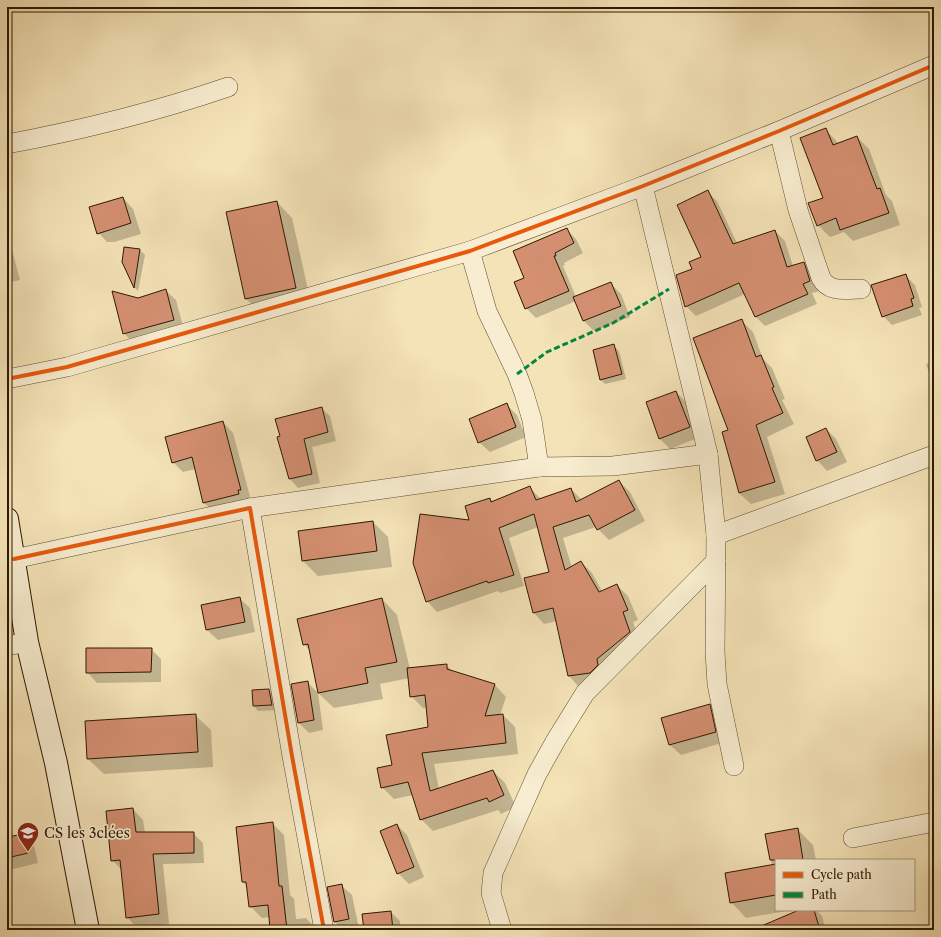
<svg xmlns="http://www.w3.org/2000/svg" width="941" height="937" viewBox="0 0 941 937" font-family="'Libre Caslon Text',serif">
  <rect width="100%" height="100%" fill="#f4e3b7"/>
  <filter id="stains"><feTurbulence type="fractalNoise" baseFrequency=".005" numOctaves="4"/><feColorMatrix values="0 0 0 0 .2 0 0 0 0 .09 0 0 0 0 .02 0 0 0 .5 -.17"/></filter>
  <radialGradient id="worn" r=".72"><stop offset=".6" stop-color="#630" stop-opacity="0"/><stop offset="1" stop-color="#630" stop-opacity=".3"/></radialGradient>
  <!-- shadow -->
  <g fill="#0003">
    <polygon points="825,129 839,144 857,137 869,149 886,195 892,201 900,225 853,241 844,232 830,237 818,225 824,198"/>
    <polygon points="707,191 717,201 737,243 775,231 785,241 793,266 804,263 813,272 820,291 812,293 817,304 765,326 755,316 745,294 696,316 686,306 694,270 702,257"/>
    <polygon points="123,198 133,209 141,234 114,242 107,242 97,231"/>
    <polygon points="277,202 292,218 311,303 262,314 246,299 227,213"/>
    <polygon points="566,229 576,239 583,253 564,263 565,265 563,266 576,297 611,284 621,294 630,317 594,331 584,321 576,301 536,318 526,308 526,278"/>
    <polygon points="7,231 20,280 7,283"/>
    <polygon points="140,250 145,255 138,291 134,287 123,261"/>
    <polygon points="906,276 915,285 922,307 919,308 922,315 892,325 883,316"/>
    <polygon points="165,290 176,300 184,330 134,344 124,333 138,299"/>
    <polygon points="741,320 753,332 763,359 772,368 785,399 782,400 794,424 767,437 785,494 751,504 739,493 735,479 730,430"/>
    <polygon points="614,346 619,351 626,379 605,384 601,380"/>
    <polygon points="934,362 934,387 926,364"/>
    <polygon points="676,392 686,402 700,437 670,449 660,439"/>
    <polygon points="506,404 517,415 526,437 490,452 479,442"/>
    <polygon points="321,408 330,416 336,441 312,447 320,483 298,488 290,479 278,438"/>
    <polygon points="223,422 233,433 251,500 215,513 204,503 196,469 183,472 173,462"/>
    <polygon points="826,429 836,439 847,462 827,471 817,460"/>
    <polygon points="619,481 630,492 645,521 609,540 596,527 563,538 572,568 581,562 592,573 602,591 617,585 628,596 638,620 633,622 640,643 579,687 569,676 557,621 544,624 534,613 525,579 550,573 538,527 509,538 524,586 500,593 498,591 437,612 427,601 470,521 490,499 493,502 529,487 541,499 571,489 582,500"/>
    <polygon points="373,522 388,537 392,567 318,576 303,561"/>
    <polygon points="239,598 250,608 255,632 218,640 207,630 202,606"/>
    <polygon points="382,599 397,615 410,669 446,665 453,672 495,685 506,697 500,715 503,715 515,727 518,754 434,764 439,789 493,771 505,783 516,807 501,814 498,810 433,831 421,819 413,795 394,799 382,787 393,766 429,728 427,708 423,708 411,696 409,678 380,684 383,699 334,708 318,693 310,651 304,644"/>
    <polygon points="151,649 161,659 161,682 97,683 87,672"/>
    <polygon points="307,682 318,693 323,730 309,733 298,722"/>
    <polygon points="269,690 274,695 277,710 258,711 254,706"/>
    <polygon points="710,705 720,715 725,742 681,755 670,745 663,718"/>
    <polygon points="195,715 211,730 213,767 104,774 88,759"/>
    <polygon points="929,777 934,778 934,815 928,809"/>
    <polygon points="133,809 143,820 145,833 193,833 203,843 204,863 163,864 169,924 137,928 127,917 122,870 112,860"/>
    <polygon points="272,823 284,835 290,895 294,899 296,919 306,918 317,930 271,930 270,917 262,918 250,906 248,887 243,882"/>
    <polygon points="397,825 407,835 424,877 409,884 398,873"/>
    <polygon points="797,829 813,845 816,860 776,860 776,910 792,910 746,918 731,902 772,866 766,835"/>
    <polygon points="23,835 34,846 38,863 9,870 7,868 7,838"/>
    <polygon points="341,885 352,895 359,929 343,930 335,922"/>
    <polygon points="802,910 816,910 822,916 826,930 754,930"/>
    <polygon points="391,912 400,921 400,928 420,926 424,930 365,930"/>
  </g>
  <!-- building -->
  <g fill="#d59072" stroke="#2d1800">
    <polygon points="826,128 833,145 857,136 877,189 880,188 889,213 840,230 836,218 817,226 808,203 823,198 800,138"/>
    <polygon points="708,190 733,244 775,230 787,267 804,262 810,281 803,284 808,294 755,317 739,283 685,307 676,275 692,269 689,262 701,257 677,205"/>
    <polygon points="123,197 131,223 97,234 89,207"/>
    <polygon points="277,201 296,288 245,299 226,212"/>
    <polygon points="567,228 574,243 555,253 556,256 554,256 569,291 525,309 514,282 524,278 513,251"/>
    <polygon points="124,247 140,249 134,288 122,262"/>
    <polygon points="906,274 914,298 911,299 913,306 882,317 871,285"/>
    <polygon points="611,282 621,306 583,321 573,297"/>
    <polygon points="166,289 174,320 123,334 112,291 138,298"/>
    <polygon points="742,319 756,357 761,355 774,387 772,388 783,413 756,425 775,482 739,493 722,432 728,430 693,338"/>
    <polygon points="614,344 622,374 600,380 593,350"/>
    <polygon points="676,391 690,427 659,439 646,402"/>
    <polygon points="507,403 516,427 478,443 469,419"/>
    <polygon points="322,407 328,432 304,439 312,474 289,479 277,437 280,436 275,419"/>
    <polygon points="223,421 241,490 238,490 239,494 203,503 192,457 172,463 165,437"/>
    <polygon points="826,428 837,452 816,461 806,437"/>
    <polygon points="619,480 635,510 597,530 589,515 553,527 565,570 581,561 599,592 617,584 628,610 623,612 630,632 597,659 598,665 590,673 568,676 553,608 533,613 524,578 549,572 534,514 499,528 514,575 488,583 487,581 426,602 413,563 420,514 469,520 465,506 490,498 491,502 530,486 536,500 571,488 576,502"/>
    <polygon points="373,521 377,551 302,561 298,531"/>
    <polygon points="240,597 245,622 206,630 201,605"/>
    <polygon points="382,598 397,662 365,668 368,683 318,693 308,644 303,645 297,619"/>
    <polygon points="86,648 152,648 151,672 86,673"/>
    <polygon points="447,664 447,669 495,684 485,716 503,714 506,743 422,753 430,791 493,770 504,795 489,802 487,798 420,820 408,782 381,788 377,768 392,765 386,735 428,727 425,695 410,697 407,668"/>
    <polygon points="308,681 314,720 298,723 291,684"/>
    <polygon points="269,689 272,705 253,706 252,690"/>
    <polygon points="710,704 716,732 669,745 661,718"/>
    <polygon points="196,714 198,752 87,759 85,721"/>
    <polygon points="133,808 136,832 194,832 194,853 153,854 159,914 126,918 120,860 111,861 106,811"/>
    <polygon points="273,822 279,886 282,886 287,930 270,930 268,905 249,907 246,882 242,882 236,827"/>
    <polygon points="397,824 414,867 397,874 380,831"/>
    <polygon points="798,828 803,860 770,860 765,834"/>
    <polygon points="24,834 28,853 7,858 7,837"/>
    <polygon points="776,864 776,895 730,903 725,873"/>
    <polygon points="342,884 349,919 334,922 327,887"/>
    <polygon points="799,910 814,910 820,930 752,930"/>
    <polygon points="391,911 393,930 364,930 362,914"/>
  </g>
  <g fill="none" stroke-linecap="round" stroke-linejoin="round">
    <!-- minor casing -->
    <g stroke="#5f4b2e" stroke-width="20">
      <g id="minor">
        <path d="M 779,131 L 798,210 L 821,278 C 829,293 846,289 861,289"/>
        <path d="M 7,144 C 82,130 155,112 228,87"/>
        <polyline points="643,186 708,454 716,535 715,652 717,684 734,766"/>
        <polyline points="470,251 487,311 517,374 524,393 532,420 539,467"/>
        <polyline points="7,379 67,367 470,251 643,186 779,131 934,65"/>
        <polyline points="250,508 539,467 613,466 708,454"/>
        <polyline points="716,535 934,455"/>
        <polyline points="14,559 250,508 292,756 324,930"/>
        <polyline points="7,646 27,642"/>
        <polyline points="853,838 934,822"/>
        <polyline points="502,930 491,893 493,873 537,774 556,740 585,693 716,561"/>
      </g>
    </g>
    <!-- secondary casing -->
    <g stroke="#2d1800" stroke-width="24">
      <polyline id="secondary" points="7,519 27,642 56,763 88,930"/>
    </g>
    <!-- minor -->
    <use href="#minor" stroke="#f8edd0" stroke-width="19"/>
    <!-- secondary -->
    <use href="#secondary" stroke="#f8edd0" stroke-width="22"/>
    <!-- quiet -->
    <polyline stroke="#00873e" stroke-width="3" stroke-dasharray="6 3" stroke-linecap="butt" points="517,374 547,352 613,323 669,289"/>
    <!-- cycleway casing -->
    <g stroke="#f8edd0" stroke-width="6">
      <g id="cycleway">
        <polyline points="7,379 67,367 470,251 643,186 779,131 934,65"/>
        <polyline points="14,559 250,508 292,756 324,930"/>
      </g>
    </g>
    <!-- cycleway -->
    <use href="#cycleway" stroke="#e8590c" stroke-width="4"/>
  </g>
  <!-- icons -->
  <defs>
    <g id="school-pin" transform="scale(1.15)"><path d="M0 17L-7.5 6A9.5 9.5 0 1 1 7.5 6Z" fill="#8f2418" stroke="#f8edd0"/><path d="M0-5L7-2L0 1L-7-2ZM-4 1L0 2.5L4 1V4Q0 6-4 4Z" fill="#fff"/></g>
  </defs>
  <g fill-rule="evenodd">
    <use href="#school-pin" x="28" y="833"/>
  </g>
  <g text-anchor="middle" stroke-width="3.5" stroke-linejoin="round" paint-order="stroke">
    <!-- poi labels -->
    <g font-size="14" fill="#2d1800" stroke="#f8edd0" text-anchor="start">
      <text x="44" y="838">CS les 3clées</text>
    </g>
  </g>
  <!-- margin -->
  <rect width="941" height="937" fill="none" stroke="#f4e3b7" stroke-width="24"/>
  <rect x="8" y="8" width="925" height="921" fill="none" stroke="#2d1800" stroke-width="2"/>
  <rect x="12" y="12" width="917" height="913" fill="none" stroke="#2d1800"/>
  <!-- legend -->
  <rect x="775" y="859" width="140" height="52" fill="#f8edd0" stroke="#a7987d"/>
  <rect x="783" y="872" width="20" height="6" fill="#e8590c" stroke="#a7987d"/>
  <text x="811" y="879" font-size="12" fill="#2d1800">Cycle path</text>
  <rect x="783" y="892" width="20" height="6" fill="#00873e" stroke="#a7987d"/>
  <text x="811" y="899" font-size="12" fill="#2d1800">Path</text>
  <rect width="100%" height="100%" filter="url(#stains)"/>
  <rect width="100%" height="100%" fill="url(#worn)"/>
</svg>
